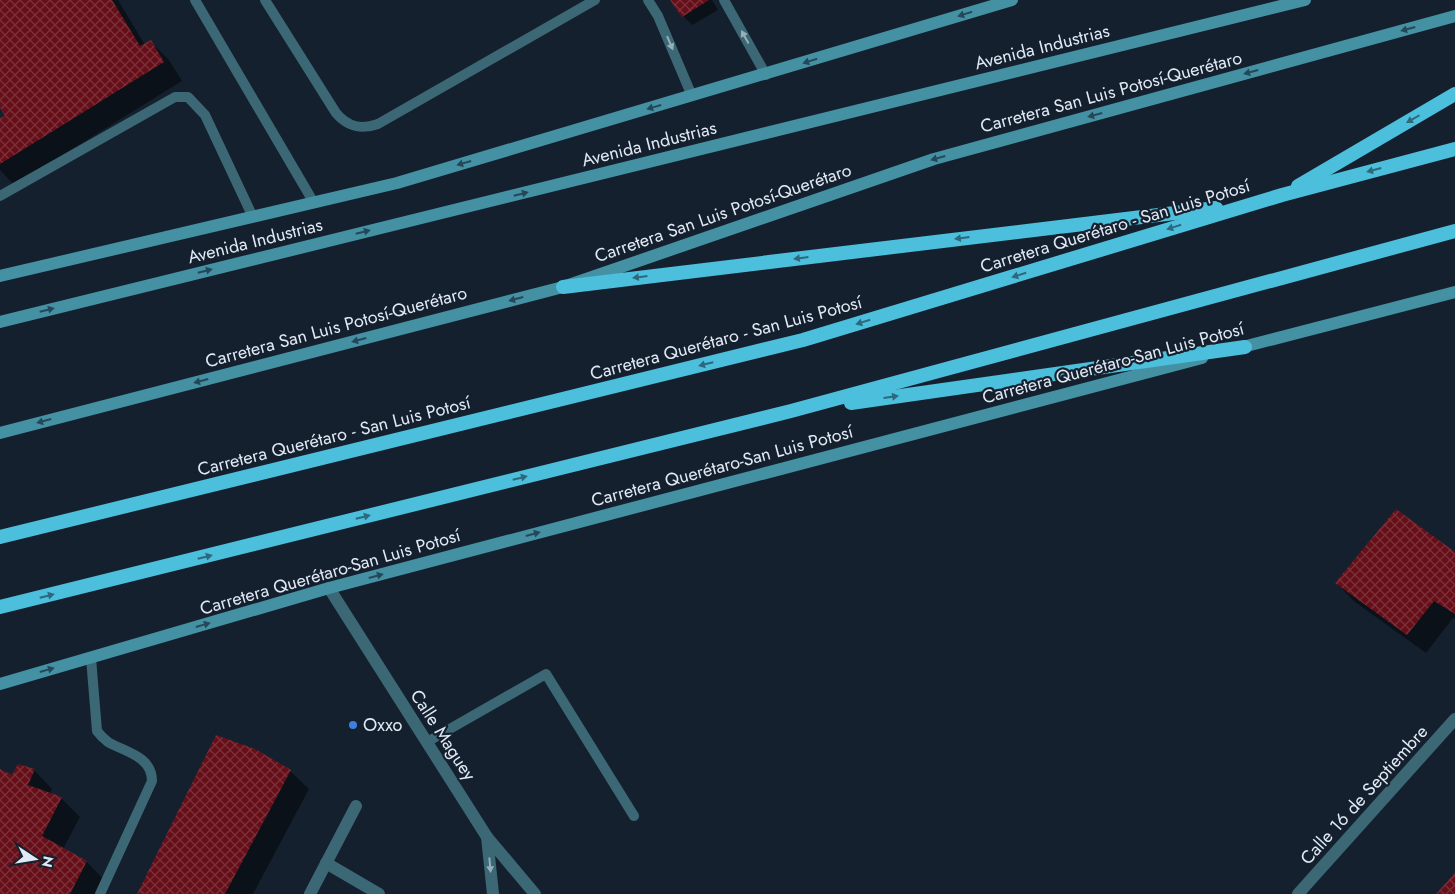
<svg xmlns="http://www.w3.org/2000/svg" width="1455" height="894" viewBox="0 0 1455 894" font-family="Jost,sans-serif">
  <defs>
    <pattern id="building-cross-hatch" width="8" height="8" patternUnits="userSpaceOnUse" patternTransform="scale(1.25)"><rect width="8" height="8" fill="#660f18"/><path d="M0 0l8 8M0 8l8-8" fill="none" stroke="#7c323a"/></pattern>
  </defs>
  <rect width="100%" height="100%" fill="#15202f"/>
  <!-- shadow -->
  <g fill="#0007">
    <polygon points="0,0 118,0 145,45 150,41 169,60 182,81 14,185 0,170 0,120 6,116 0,106"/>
    <polygon points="672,0 712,0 718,10 692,25 683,16"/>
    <polygon points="1455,553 1455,619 1453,618 1426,653 1355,602 1336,583"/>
    <polygon points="34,770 52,789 50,794 61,798 80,817 63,849 87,862 105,881 98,894 0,894 0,771 13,777"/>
    <polygon points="290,771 309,789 253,894 138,894"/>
  </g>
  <!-- building -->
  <g fill="url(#building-cross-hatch)">
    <polygon points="0,0 112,0 140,46 151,40 164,62 0,164 0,118 5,116 0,108"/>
    <polygon points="670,0 709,0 682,17"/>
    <polygon points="1396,509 1455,552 1455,614 1434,601 1407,635 1335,583"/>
    <polygon points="216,735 255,749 291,770 225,894 137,894"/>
    <polygon points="18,764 35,769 28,785 62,797 42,836 87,861 70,894 0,894 0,769 12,775"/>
    <polygon points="1455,873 1455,894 1436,894"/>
  </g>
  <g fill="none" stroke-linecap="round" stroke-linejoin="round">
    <!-- service -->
    <g stroke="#3b6874" stroke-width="10">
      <polyline points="195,0 314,203"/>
      <path d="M 265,0 L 336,113 C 348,127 361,130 378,124 L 595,0"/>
      <polyline points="648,0 658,16 692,96"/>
      <polyline points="724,0 766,75"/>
      <polyline points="0,196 175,97 188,97 205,115 253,217"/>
      <path d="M 91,658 L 97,731 C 100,735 104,739 108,742 C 125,752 152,756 152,781 L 100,894"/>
      <polyline points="427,742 546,674 634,816"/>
    </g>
    <!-- minor -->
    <g stroke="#3b6874" stroke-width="12">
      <polyline points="329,588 487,837 535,894"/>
      <polyline points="487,837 493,894"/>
      <polyline points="326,863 379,894"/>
      <polyline points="310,894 356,806"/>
    </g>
    <!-- tertiary -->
    <polyline stroke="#3b6874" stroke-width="12" points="1298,894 1455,719"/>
    <!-- secondary -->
    <g stroke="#4491a4" stroke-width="12">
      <polyline points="0,276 397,183 1012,0"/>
      <polyline points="0,322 1305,0"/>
      <polyline points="1235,349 1455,292"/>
      <polyline points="0,433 563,287 934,159 1455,16"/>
      <polyline points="0,684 329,588 1202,358"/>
    </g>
    <!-- trunk -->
    <g stroke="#4bbfdb" stroke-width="14">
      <polyline points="1298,186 1455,94"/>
      <polyline points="563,287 1216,208"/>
      <polyline points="851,403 1245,347"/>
      <polyline points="0,537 803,340 1282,195 1455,149"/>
      <polyline points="0,607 791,411 1455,231"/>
    </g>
  </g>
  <!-- one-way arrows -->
  <defs><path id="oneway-solid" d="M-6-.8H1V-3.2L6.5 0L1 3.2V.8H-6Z" transform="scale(1.25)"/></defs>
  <g fill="#254858">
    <use href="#oneway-solid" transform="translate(965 14) rotate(163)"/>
    <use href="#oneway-solid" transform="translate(1408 29) rotate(165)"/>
    <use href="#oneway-solid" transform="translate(810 61) rotate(163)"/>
    <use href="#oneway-solid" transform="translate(1251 72) rotate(165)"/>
    <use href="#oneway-solid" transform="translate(654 107) rotate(164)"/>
    <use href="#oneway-solid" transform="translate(1095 115) rotate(165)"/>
    <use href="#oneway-solid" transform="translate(938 158) rotate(164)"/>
    <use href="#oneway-solid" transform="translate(464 163) rotate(164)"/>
    <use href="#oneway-solid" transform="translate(521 194) rotate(-14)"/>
    <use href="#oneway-solid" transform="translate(363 232) rotate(-14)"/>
    <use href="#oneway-solid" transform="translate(205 271) rotate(-14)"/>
    <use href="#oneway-solid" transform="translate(516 299) rotate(165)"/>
    <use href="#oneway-solid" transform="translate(47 310) rotate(-14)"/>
    <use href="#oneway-solid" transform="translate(359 340) rotate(165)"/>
    <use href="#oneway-solid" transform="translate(201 381) rotate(165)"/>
    <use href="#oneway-solid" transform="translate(44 421) rotate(165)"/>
    <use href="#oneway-solid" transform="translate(533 534) rotate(-15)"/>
    <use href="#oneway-solid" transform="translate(376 576) rotate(-15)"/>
    <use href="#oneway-solid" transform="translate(203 625) rotate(-16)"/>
    <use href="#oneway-solid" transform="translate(47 670) rotate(-16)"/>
  </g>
  <g fill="#96afba">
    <use href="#oneway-solid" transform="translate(745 37) rotate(-119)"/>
    <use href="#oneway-solid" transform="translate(670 43) rotate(67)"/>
    <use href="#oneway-solid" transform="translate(490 865) rotate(85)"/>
  </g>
  <g fill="#2d687c">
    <use href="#oneway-solid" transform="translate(1413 119) rotate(150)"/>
    <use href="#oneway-solid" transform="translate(1374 170) rotate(165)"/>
    <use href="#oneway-solid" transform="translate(1174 227) rotate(163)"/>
    <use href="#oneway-solid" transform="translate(962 238) rotate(173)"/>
    <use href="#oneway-solid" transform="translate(801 258) rotate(173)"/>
    <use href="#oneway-solid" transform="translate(1019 275) rotate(163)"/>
    <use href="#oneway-solid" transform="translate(640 277) rotate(173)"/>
    <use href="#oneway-solid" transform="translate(863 322) rotate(163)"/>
    <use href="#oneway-solid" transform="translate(706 364) rotate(166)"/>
    <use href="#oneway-solid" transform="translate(891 397) rotate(-8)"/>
    <use href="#oneway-solid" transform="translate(520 478) rotate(-14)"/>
    <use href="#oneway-solid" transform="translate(363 517) rotate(-14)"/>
    <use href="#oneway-solid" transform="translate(205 557) rotate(-14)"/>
    <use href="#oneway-solid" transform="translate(47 596) rotate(-14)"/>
  </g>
  <!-- markers -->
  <circle fill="#3f7fe0" stroke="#15202f" stroke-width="2" cx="353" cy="725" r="5"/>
  <g text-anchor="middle" stroke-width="4.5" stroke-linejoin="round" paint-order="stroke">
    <!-- street labels -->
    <g font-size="18" fill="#e1e9f4" stroke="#15202f">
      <text transform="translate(1042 47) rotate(-14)" y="6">Avenida Industrias</text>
      <text transform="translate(1111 92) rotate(-15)" y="6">Carretera San Luis Potosí-Querétaro</text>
      <text transform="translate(649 144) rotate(-14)" y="6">Avenida Industrias</text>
      <text transform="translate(723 213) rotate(-19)" y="6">Carretera San Luis Potosí-Querétaro</text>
      <text transform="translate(1115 226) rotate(-17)" y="6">Carretera Querétaro - San Luis Potosí</text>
      <text transform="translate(255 241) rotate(-14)" y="6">Avenida Industrias</text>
      <text transform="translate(336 327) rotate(-15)" y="6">Carretera San Luis Potosí-Querétaro</text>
      <text transform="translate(726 338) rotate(-15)" y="6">Carretera Querétaro - San Luis Potosí</text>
      <text transform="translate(1113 363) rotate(-15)" y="6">Carretera Querétaro-San Luis Potosí</text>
      <text transform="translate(334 436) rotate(-14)" y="6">Carretera Querétaro - San Luis Potosí</text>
      <text transform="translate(722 466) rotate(-15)" y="6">Carretera Querétaro-San Luis Potosí</text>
      <text transform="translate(330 572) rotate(-16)" y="6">Carretera Querétaro-San Luis Potosí</text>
      <text transform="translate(443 735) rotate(57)" y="6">Calle Maguey</text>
      <text transform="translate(1364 795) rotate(-48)" y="6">Calle 16 de Septiembre</text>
    </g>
    <!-- poi labels -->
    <g font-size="18" fill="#e1e9f4" stroke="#15202f" text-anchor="start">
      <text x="363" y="731">Oxxo</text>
    </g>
  </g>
  <!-- north arrow -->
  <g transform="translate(35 859) rotate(102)" stroke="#15202f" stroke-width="4" paint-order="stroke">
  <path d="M0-4L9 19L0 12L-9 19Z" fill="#e1e9f4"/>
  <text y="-8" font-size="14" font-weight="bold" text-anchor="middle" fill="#e1e9f4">N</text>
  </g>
</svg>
